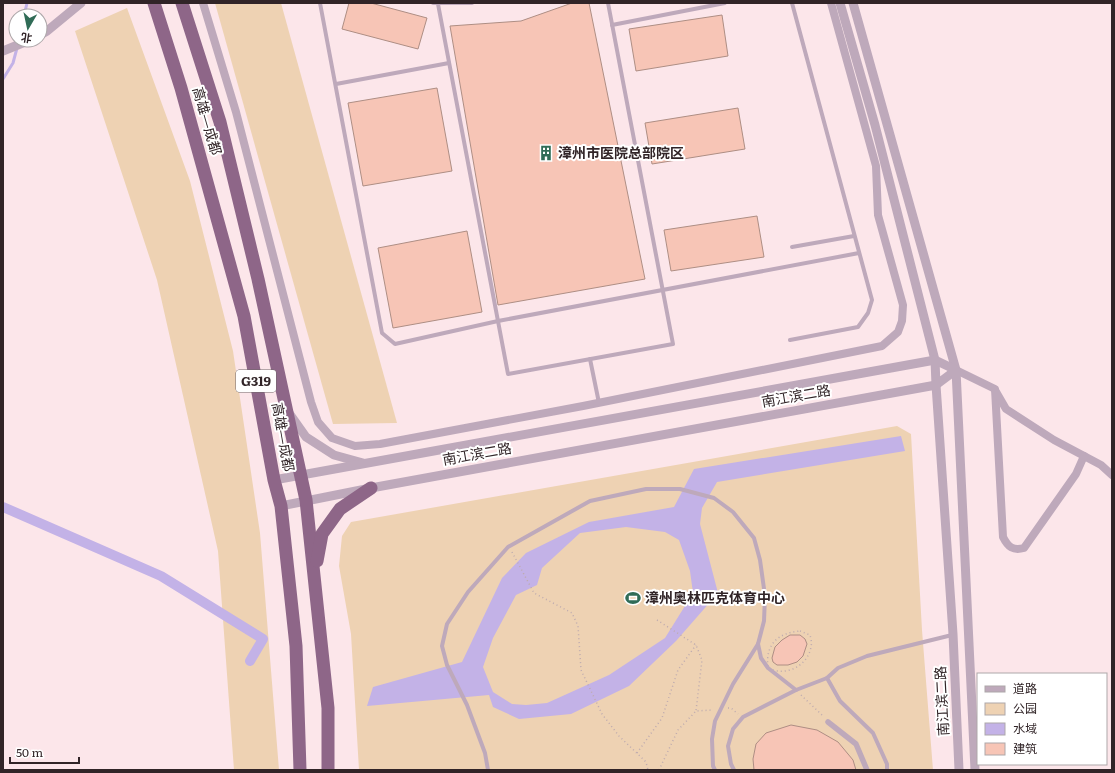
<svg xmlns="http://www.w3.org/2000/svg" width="1115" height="773" viewBox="0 0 1115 773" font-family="Literata,'Noto Sans SC',serif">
  <rect width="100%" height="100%" fill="#fce6ea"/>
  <!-- green -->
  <g fill="#eed2b3">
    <polygon points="215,3 281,3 397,423 333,424"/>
    <polygon points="127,8 190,181 233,351 260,533 279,770 234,770 218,551 157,280 75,31"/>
    <polygon points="897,426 911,434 922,630 933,770 359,770 351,634 339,566 342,536 351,522"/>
  </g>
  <!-- water -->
  <path fill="#c3b2e7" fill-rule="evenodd" d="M 901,436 L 905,451 L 717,482 L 702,508 L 700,524 L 718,593 L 676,641 L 629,686 L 571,714 L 519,719 L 493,707 L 489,695 L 367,706 L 373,687 L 462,662 L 502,578 L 526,553 L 589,522 L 674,507 L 694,469 ZM 626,527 L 665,532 L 679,540 L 690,571 L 693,593 L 665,638 L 609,675 L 547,703 L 526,705 L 512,704 L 493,692 L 483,667 L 493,638 L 516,595 L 537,585 L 542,568 L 580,533 Z"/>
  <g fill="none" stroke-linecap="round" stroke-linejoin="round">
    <!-- stream -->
    <g stroke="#c3b2e7" stroke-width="3">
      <polyline points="24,16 27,3"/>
      <polyline points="3,79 13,63 17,48"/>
    </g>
    <!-- canal -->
    <polyline stroke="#c3b2e7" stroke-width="10" points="3,507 161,576 263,639 250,661"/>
  </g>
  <!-- building -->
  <g fill="#f7c5b6" stroke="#ae8e84">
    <polygon points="349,3 371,3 427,18 418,49 342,29"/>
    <polygon points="572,3 589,3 645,279 498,305 450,26 521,21"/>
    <polygon points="722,15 728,56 636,71 629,29"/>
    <polygon points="437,88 452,171 363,186 348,103"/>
    <polygon points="738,108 745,149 652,164 645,123"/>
    <polygon points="757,216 764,257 671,271 664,230"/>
    <polygon points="467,231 482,312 393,328 378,248"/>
    <polygon points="790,635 800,635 805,639 807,644 803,656 797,662 788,665 777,665 773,662 772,658 775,647 782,640"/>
    <polygon points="791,725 817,730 838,742 853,760 856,770 754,770 753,759 756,744 766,733"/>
  </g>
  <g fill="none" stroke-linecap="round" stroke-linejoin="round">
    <!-- path -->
    <g stroke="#beabaf" stroke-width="1.5" stroke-dasharray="1 3" stroke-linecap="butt">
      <polyline points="512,552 534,593 572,613 578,626 581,670 602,714 619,736 646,762 648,770"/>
      <polyline points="657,620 696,645 702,660 696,711"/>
      <path d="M 800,631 L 810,635 C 811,639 812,643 811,647 C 808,663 793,673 777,671 C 774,671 771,669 768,668 C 765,644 778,633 800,631 Z"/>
      <polyline points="801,695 823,716"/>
      <polyline points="728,708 731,708 738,714"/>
      <polyline points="637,753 662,718 678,670 696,645"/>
      <polyline points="659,770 678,730 696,711 712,710"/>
    </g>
    <!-- service -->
    <g stroke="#bea9bb" stroke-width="4">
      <polyline points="320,3 382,333 395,344 498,321 859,253"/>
      <polyline points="433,3 472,3"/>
      <polyline points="438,4 508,374 673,344 608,3"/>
      <polyline points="612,25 725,3"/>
      <polyline points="336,84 449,63"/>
      <polyline points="792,247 854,236"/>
      <polyline points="790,340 858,327 868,313 872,300 792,3"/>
      <polyline points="590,359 599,403"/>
      <polyline points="758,644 761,658 768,668 796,690"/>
      <polyline points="827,678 840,701 873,733 887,764 887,770"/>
      <polyline points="488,770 485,753 467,705 447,665 442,646 447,624 468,592 508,547 590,501 646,489 680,489 714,498 733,512 754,538 760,560 765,596 764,621 758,644 733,684 715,721 712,739 713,766 715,770"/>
      <polyline points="734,770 731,764 728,746 733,729 743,717 796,690 827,678 838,668 867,656 952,635"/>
    </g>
    <!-- pedestrian -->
    <polyline stroke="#bea9bb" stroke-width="5.5" points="828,722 856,744 867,770"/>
    <!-- minor -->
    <g stroke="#bea9bb" stroke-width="8">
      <polyline points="203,3 236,112 311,402 318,422 332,438 355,446 380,444 583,406 882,346 898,332 902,321 903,305 878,215 876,166 831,3"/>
      <path d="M 956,370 L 995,389 L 1003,537 C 1008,547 1013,551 1024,548 L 1076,474 L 1084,456"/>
      <polyline points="995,390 1006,409 1054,440 1101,465 1112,475"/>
    </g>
    <!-- tertiary -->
    <g stroke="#bea9bb" stroke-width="9">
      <polyline points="840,3 875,125 935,360 936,385 956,370 853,3"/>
      <polyline points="40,35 47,31 81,3"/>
      <polyline points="3,51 30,40"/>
      <polyline points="289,413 306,437 334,455 363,463"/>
      <polyline points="274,480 935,360 956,370 975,770"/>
      <polyline points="281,506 371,488 936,385 953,634 959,770"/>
    </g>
    <!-- trunk -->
    <g stroke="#8e6688" stroke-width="13">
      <polyline points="154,3 181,88 244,316 274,480 281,506 296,646 300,770"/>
      <polyline points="182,3 220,122 258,279 306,500 328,708 328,770"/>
      <polyline points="317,561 322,534 340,509 371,488"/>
    </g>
  </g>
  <!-- icons -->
  <defs>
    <g id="building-bare" transform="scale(1.2)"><path d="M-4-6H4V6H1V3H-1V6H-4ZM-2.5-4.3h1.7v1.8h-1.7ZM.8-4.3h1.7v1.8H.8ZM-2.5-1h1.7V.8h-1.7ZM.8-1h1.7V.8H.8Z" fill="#306c57" stroke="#fff" stroke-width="2.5" paint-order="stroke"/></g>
    <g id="stadium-bare" transform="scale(1.2)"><path d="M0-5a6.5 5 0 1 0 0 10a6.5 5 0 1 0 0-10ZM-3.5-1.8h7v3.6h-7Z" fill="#306c57" stroke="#fff" stroke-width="2.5" paint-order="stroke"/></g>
  </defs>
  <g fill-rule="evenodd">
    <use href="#building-bare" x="546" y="153"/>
    <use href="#stadium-bare" x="633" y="598"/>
  </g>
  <g text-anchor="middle" stroke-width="4" stroke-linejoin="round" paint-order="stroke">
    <!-- shield labels -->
    <rect fill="#fff" stroke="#6f6668" stroke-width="1" x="236" y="370" width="40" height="22" rx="3"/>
    <g font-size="13" font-weight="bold" fill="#312427">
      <text x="256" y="386">G319</text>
    </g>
    <!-- street labels -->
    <g font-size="14" fill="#312427" stroke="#fff">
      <text transform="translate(207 121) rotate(74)" y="5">高雄—成都</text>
      <text transform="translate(796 396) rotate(-10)" y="5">南江滨二路</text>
      <text transform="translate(283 437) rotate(80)" y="5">高雄—成都</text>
      <text transform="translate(477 454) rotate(-10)" y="5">南江滨二路</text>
      <text transform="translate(942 701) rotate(-93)" y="5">南江滨二路</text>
    </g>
    <!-- poi labels -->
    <g font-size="14" font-weight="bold" fill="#312427" stroke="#fff" text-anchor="start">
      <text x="558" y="158">漳州市医院总部院区</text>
      <text x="645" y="603">漳州奥林匹克体育中心</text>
    </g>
  </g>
  <!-- border -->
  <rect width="1115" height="773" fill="none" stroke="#312427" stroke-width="8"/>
  <!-- legend -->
  <rect x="977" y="673" width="130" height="92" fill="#ffffff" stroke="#ada7a9"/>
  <rect x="985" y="686" width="20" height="6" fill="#bea9bb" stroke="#ada7a9"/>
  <text x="1013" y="693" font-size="12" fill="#312427">道路</text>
  <rect x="985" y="703" width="20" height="12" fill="#eed2b3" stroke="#ada7a9"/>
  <text x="1013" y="713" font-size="12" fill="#312427">公园</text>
  <rect x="985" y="723" width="20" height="12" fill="#c3b2e7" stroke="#ada7a9"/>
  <text x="1013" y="733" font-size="12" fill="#312427">水域</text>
  <rect x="985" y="743" width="20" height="12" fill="#f7c5b6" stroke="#ada7a9"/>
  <text x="1013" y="753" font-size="12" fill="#312427">建筑</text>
  <!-- north arrow -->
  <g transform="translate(28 28) rotate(189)"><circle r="19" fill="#ffffff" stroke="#ada7a9"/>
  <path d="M0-3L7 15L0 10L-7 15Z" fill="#306c57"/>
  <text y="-6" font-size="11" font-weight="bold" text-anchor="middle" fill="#312427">北</text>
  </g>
  <!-- scale -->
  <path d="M10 757v6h69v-6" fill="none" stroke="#312427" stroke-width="2"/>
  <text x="16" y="757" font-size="12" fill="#312427" stroke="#ffffff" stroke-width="3" paint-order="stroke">50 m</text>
</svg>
